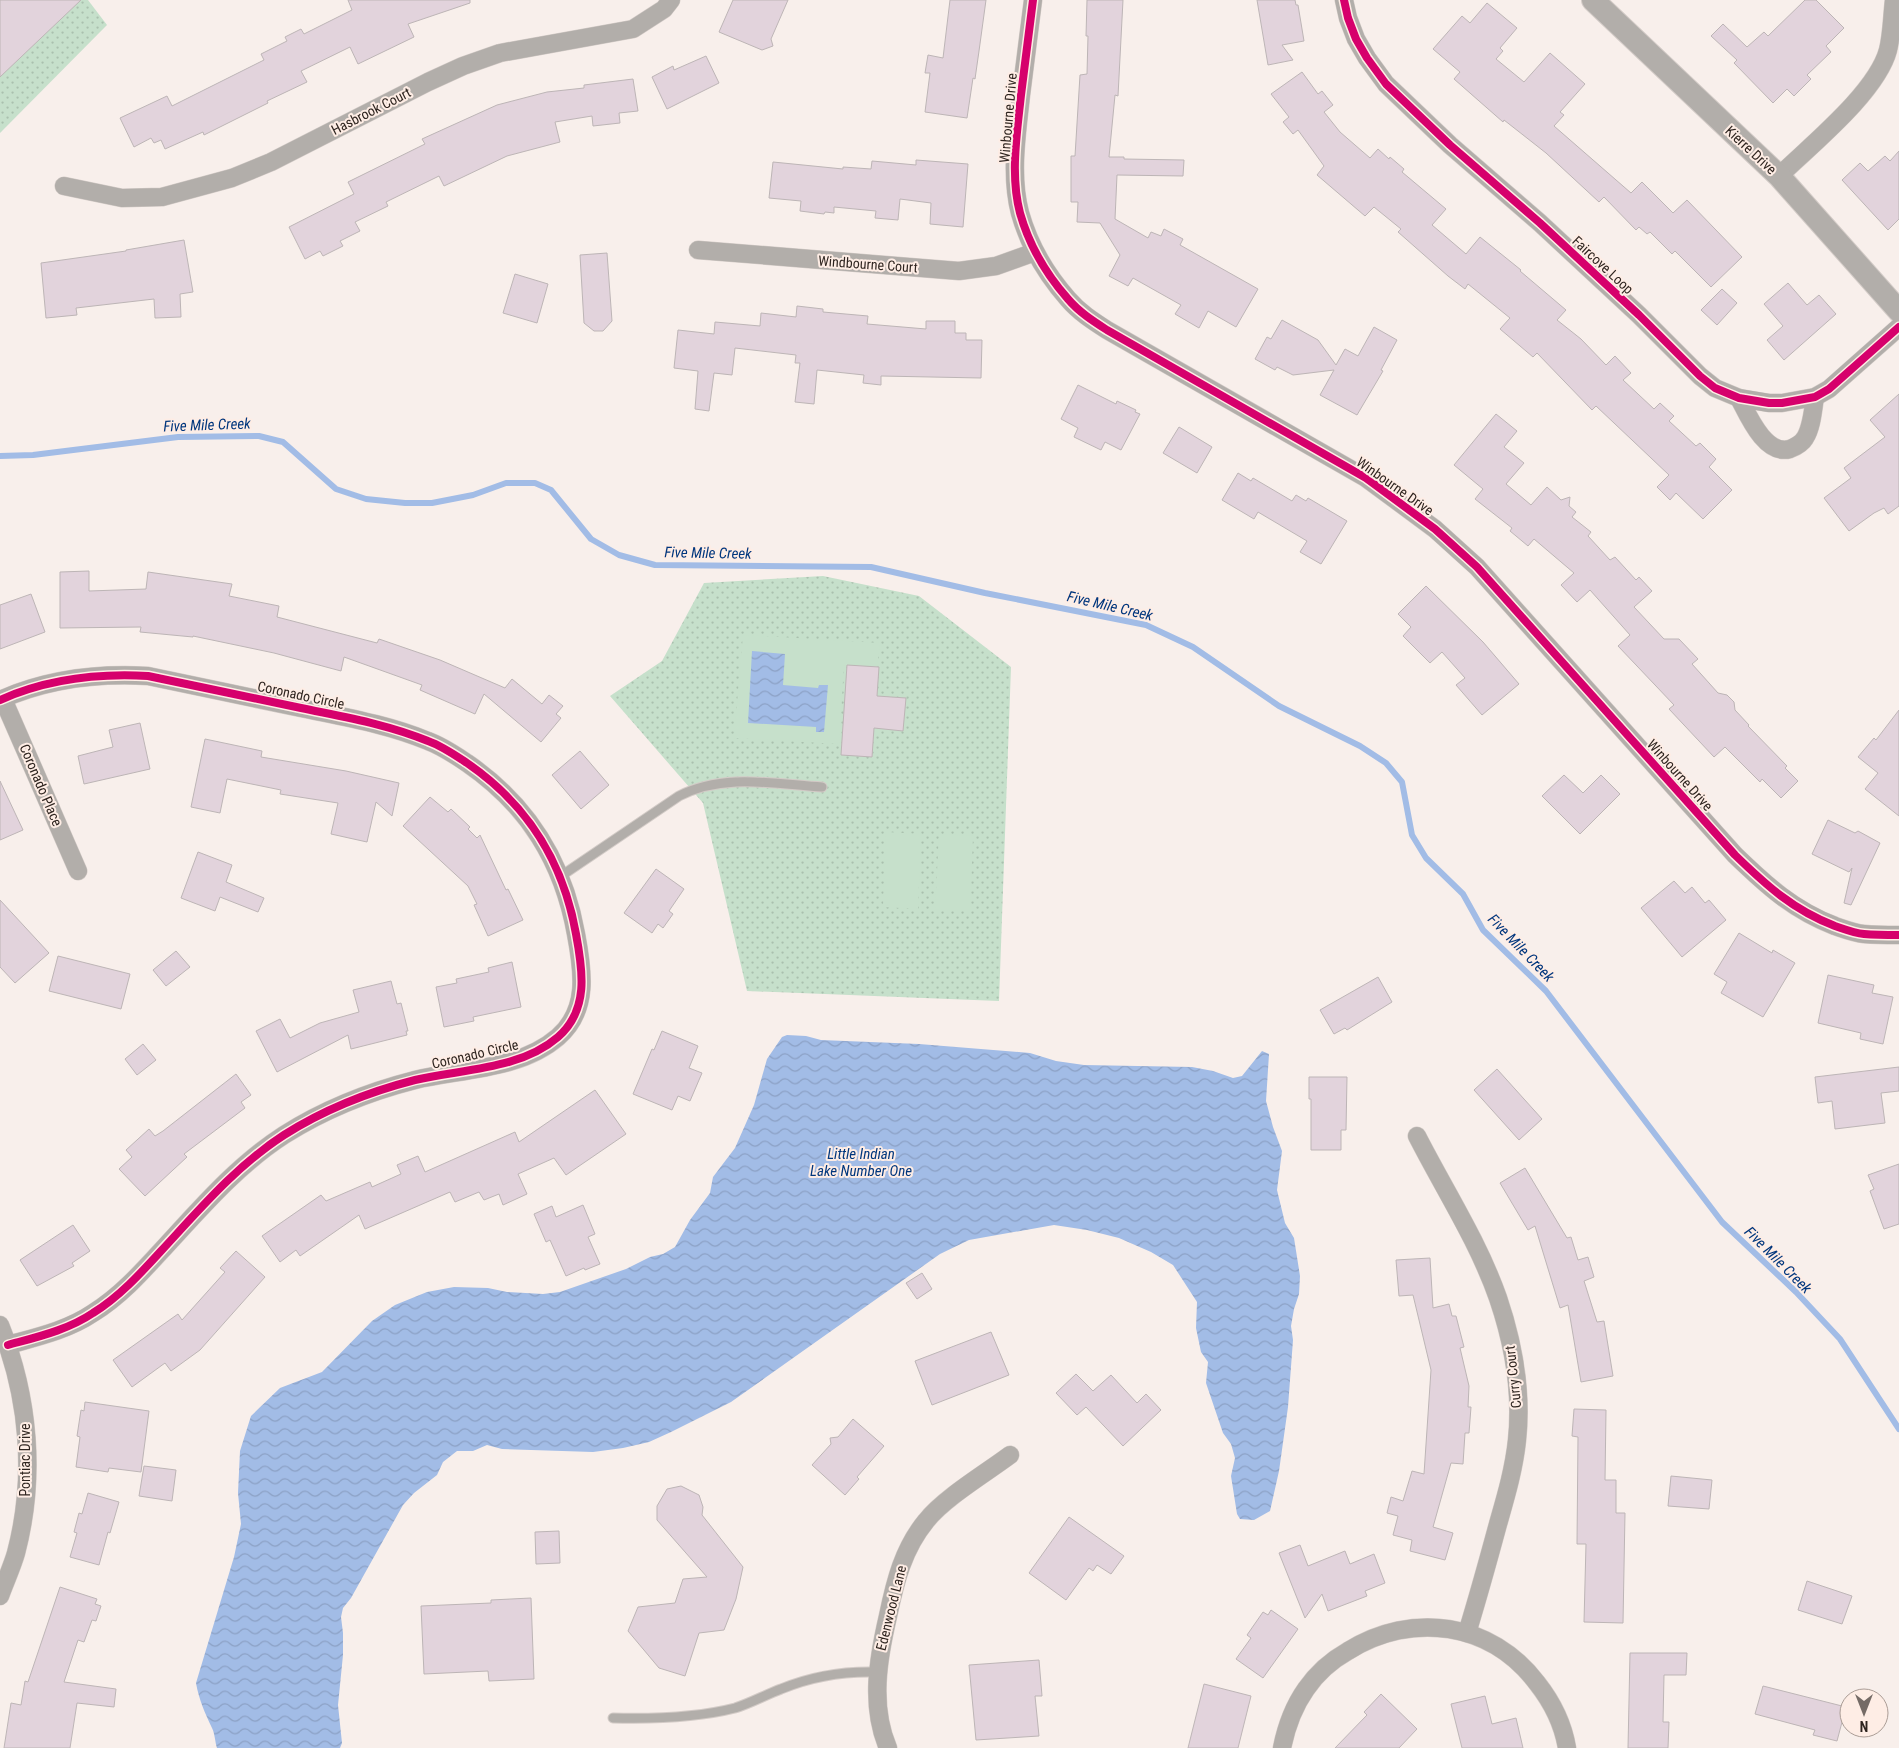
<svg xmlns="http://www.w3.org/2000/svg" width="1899" height="1748" viewBox="0 0 1899 1748" font-family="'Roboto Condensed',sans-serif">
  <defs>
    <pattern id="grass-dots" width="8" height="8" patternUnits="userSpaceOnUse" patternTransform="scale(1.25)"><rect width="8" height="8" fill="#c6e0cb"/><path d="M2 2h.1M6 6h.1" fill="none" stroke="#aac0ae" stroke-width="1.8" stroke-linecap="round"/></pattern>
    <pattern id="water-waves" width="16" height="10" patternUnits="userSpaceOnUse" patternTransform="scale(1.25)"><rect width="16" height="10" fill="#a2bce6"/><path d="M0 5q4-4 8 0t8 0" fill="none" stroke="#8ca1c5"/></pattern>
  </defs>
  <rect width="100%" height="100%" fill="#f8efeb"/>
  <!-- grass -->
  <g fill="url(#grass-dots)">
    <polygon points="0,0 88,0 107,25 0,133"/>
    <polygon points="823,576 919,596 1011,667 999,1001 747,991 703,803 610,696 662,661 704,583"/>
  </g>
  <!-- garden -->
  <g fill="#c6e0cb">
    <polygon points="743,635 880,643 877,667 844,665 839,744 734,738"/>
    <polygon points="886,832 921,834 918,909 883,907"/>
    <polygon points="939,834 973,836 970,911 935,910"/>
  </g>
  <!-- water -->
  <g fill="url(#water-waves)">
    <polygon points="752,651 785,654 783,685 818,688 819,685 828,685 824,732 816,732 816,727 748,723"/>
    <path d="M 787,1035 L 806,1036 L 821,1040 L 919,1044 L 1030,1053 L 1056,1061 L 1084,1065 L 1192,1067 L 1213,1071 L 1233,1078 L 1242,1076 L 1262,1051 L 1269,1054 L 1266,1101 L 1273,1127 L 1282,1151 L 1277,1190 L 1285,1223 L 1294,1238 L 1300,1276 L 1299,1294 L 1294,1309 L 1291,1326 L 1293,1340 L 1288,1407 L 1279,1471 L 1270,1511 L 1254,1520 L 1240,1519 L 1237,1514 L 1231,1476 L 1235,1458 L 1231,1444 L 1223,1433 L 1206,1383 L 1208,1362 L 1201,1352 L 1196,1328 L 1197,1302 L 1173,1265 L 1151,1252 L 1119,1238 L 1087,1230 L 1054,1225 L 969,1240 L 940,1254 L 731,1402 L 671,1432 L 649,1442 L 623,1448 L 593,1452 L 502,1449 L 487,1445 L 473,1451 L 457,1451 L 443,1462 L 437,1475 L 414,1493 L 403,1505 L 351,1598 L 343,1608 L 341,1617 L 343,1633 L 343,1655 L 338,1705 L 342,1743 L 340,1748 L 217,1748 C 215,1742 215,1734 212,1728 C 205,1713 199,1700 196,1683 L 234,1557 L 241,1524 L 238,1493 L 240,1451 L 251,1416 L 280,1388 L 322,1372 L 372,1321 L 395,1305 L 427,1292 L 454,1287 L 488,1288 L 507,1292 L 543,1294 L 560,1292 L 626,1269 L 650,1257 L 663,1254 L 675,1247 L 690,1220 L 710,1193 L 713,1177 L 735,1148 L 754,1105 L 767,1059 L 782,1037 Z"/>
  </g>
  <g fill="none" stroke-linecap="round" stroke-linejoin="round">
    <!-- stream -->
    <polyline stroke="#a2bce6" stroke-width="6" points="0,456 33,455 178,437 259,436 283,442 336,489 366,499 405,503 432,503 473,495 506,483 535,483 551,490 591,539 619,555 655,565 871,567 985,593 1146,625 1193,647 1279,706 1360,746 1386,763 1402,782 1412,835 1426,858 1463,894 1483,930 1546,991 1722,1222 1796,1292 1840,1339 1899,1429"/>
  </g>
  <!-- building -->
  <g fill="#e2d3dc" stroke="#bdb5b6">
    <polygon points="0,0 81,0 0,77"/>
    <polygon points="348,0 470,0 470,3 408,24 414,37 358,64 350,47 301,71 307,82 267,101 268,103 204,135 203,132 165,149 161,140 154,143 151,138 134,147 120,118 167,96 172,106 264,60 261,54 287,41 285,37 301,29 304,34 352,10"/>
    <polygon points="733,0 788,0 771,39 773,46 762,50 719,32"/>
    <polygon points="950,0 986,0 979,51 975,79 973,78 967,118 925,112 930,73 925,73 928,55 943,58"/>
    <polygon points="1087,0 1123,0 1118,96 1115,95 1109,157 1124,157 1124,159 1184,160 1183,176 1117,175 1115,219 1148,238 1151,232 1161,236 1164,229 1183,239 1180,245 1258,289 1236,327 1208,311 1199,328 1175,314 1181,305 1133,278 1128,286 1109,276 1120,255 1100,223 1077,222 1078,202 1071,202 1071,156 1075,156 1080,75 1087,74 1088,36 1086,36"/>
    <polygon points="1257,0 1295,0 1296,5 1298,5 1304,41 1282,45 1293,60 1268,65"/>
    <polygon points="1805,0 1816,0 1844,28 1826,46 1831,52 1807,75 1811,79 1794,96 1787,89 1773,103 1734,63 1737,60 1711,36 1723,24 1747,47 1764,32 1768,36"/>
    <polygon points="1487,3 1517,28 1500,48 1503,51 1496,59 1524,82 1550,53 1585,84 1560,112 1564,115 1554,126 1631,193 1642,182 1673,213 1687,200 1742,257 1711,287 1675,251 1672,254 1650,232 1647,234 1639,227 1636,230 1604,197 1599,202 1546,153 1504,120 1503,122 1454,79 1460,72 1433,49 1462,16 1470,23"/>
    <polygon points="706,56 719,83 667,109 652,77 673,66 674,70"/>
    <polygon points="1302,72 1318,94 1322,91 1333,105 1324,112 1340,132 1370,158 1378,149 1389,159 1390,157 1404,169 1402,172 1446,209 1432,225 1466,254 1480,237 1521,270 1520,271 1566,310 1557,320 1581,339 1606,365 1615,356 1631,373 1623,380 1654,409 1660,403 1674,416 1669,421 1696,446 1700,443 1716,459 1709,467 1732,490 1703,519 1676,493 1670,500 1657,487 1669,475 1596,406 1592,410 1537,353 1533,357 1500,329 1510,318 1468,284 1465,289 1448,276 1398,232 1401,229 1374,207 1365,216 1317,175 1324,166 1298,130 1293,134 1283,122 1289,117 1271,94"/>
    <polygon points="633,79 638,111 619,113 620,123 593,126 592,116 555,122 560,142 507,156 444,186 439,176 386,202 388,206 355,222 360,231 340,241 343,246 323,256 320,251 305,259 289,227 354,194 348,182 425,144 422,139 497,105 547,92 584,88 584,85"/>
    <polygon points="1899,151 1899,219 1888,230 1842,180 1860,163 1868,171 1885,156 1890,161"/>
    <polygon points="916,160 968,164 963,227 930,224 931,203 900,199 898,220 875,218 876,211 834,207 834,213 825,212 824,214 800,211 801,201 769,198 773,162 843,169 843,167 871,169 872,161 916,165"/>
    <polygon points="184,240 193,292 180,294 181,317 155,318 154,299 76,308 77,315 46,318 41,263 126,251 126,250"/>
    <polygon points="607,253 612,321 603,331 594,331 584,323 580,255"/>
    <polygon points="515,274 548,284 537,323 503,313"/>
    <polygon points="1788,283 1807,305 1819,295 1836,314 1784,360 1767,340 1783,326 1764,304"/>
    <polygon points="1722,289 1737,303 1717,325 1701,310"/>
    <polygon points="797,306 823,309 823,312 868,316 867,324 926,329 926,321 955,321 955,333 966,333 966,340 982,340 981,378 881,376 881,385 863,383 864,375 817,370 814,404 795,402 800,363 795,363 796,355 735,348 732,375 714,373 709,411 695,409 698,371 674,368 678,330 714,334 715,322 760,326 761,313 796,317"/>
    <polygon points="1282,320 1318,340 1336,365 1345,349 1358,356 1374,327 1397,340 1381,370 1383,371 1357,415 1320,395 1334,370 1293,375 1277,367 1275,370 1255,359 1267,337 1271,339"/>
    <polygon points="1078,385 1116,404 1117,401 1136,410 1135,412 1140,414 1121,450 1105,442 1101,450 1074,437 1078,428 1061,419"/>
    <polygon points="1899,394 1899,506 1888,514 1884,508 1874,513 1849,531 1824,498 1851,478 1844,468 1885,437 1870,420"/>
    <polygon points="1496,414 1517,431 1504,447 1524,463 1506,484 1531,505 1547,487 1561,500 1570,497 1569,506 1576,512 1572,517 1591,532 1588,536 1610,560 1615,557 1636,580 1639,577 1652,591 1634,607 1664,639 1679,639 1698,659 1692,664 1718,693 1727,695 1734,702 1735,710 1749,725 1748,726 1787,766 1785,768 1798,781 1781,798 1762,779 1760,782 1725,747 1714,757 1669,709 1674,705 1618,646 1630,635 1590,590 1577,602 1561,585 1574,573 1534,539 1528,546 1510,531 1512,528 1475,499 1483,489 1454,465"/>
    <polygon points="1179,427 1212,447 1197,473 1163,453"/>
    <polygon points="1238,473 1251,481 1253,478 1292,501 1296,495 1306,501 1308,498 1347,521 1321,564 1300,552 1307,541 1258,512 1254,519 1222,500"/>
    <polygon points="89,571 89,591 146,589 148,572 232,584 229,596 279,606 277,617 377,643 379,639 440,660 505,688 512,679 542,704 549,695 563,706 556,714 561,718 541,742 484,694 475,714 420,690 422,685 344,657 341,671 274,653 193,636 193,637 140,632 141,627 60,628 60,572"/>
    <polygon points="1426,586 1483,642 1519,684 1482,715 1456,685 1465,678 1442,652 1430,663 1403,636 1411,627 1398,614"/>
    <polygon points="31,594 45,632 0,649 0,605"/>
    <polygon points="847,665 879,667 877,696 906,698 903,731 874,728 872,757 841,755"/>
    <polygon points="1899,710 1899,816 1865,789 1878,773 1858,757 1874,738 1876,740"/>
    <polygon points="140,723 150,769 84,784 78,756 113,747 109,730"/>
    <polygon points="205,739 262,751 261,757 346,771 399,783 392,816 376,802 367,842 331,834 338,803 280,794 281,790 227,779 220,813 191,807"/>
    <polygon points="580,751 609,785 581,809 552,775"/>
    <polygon points="1564,775 1583,793 1601,775 1620,794 1580,834 1542,796"/>
    <polygon points="0,781 23,830 0,840"/>
    <polygon points="430,797 448,812 451,809 470,827 468,829 477,838 480,835 506,890 508,889 523,920 488,936 474,905 477,904 468,886 403,826"/>
    <polygon points="1828,820 1855,833 1858,831 1880,843 1851,905 1844,903 1852,868 1849,872 1812,854"/>
    <polygon points="198,852 232,865 226,882 264,898 258,912 220,897 215,911 181,898"/>
    <polygon points="656,869 684,889 669,911 673,914 663,928 658,924 652,933 624,913"/>
    <polygon points="1674,881 1685,893 1692,887 1705,903 1709,900 1726,920 1682,957 1641,908"/>
    <polygon points="0,900 49,953 15,983 0,967"/>
    <polygon points="1739,933 1772,953 1773,950 1795,963 1763,1017 1721,993 1727,982 1714,974"/>
    <polygon points="176,951 190,967 166,986 153,970"/>
    <polygon points="58,956 130,974 121,1009 49,991"/>
    <polygon points="512,962 521,1007 473,1017 474,1021 444,1027 436,987 457,983 456,979 489,972 488,968"/>
    <polygon points="1828,975 1874,985 1872,993 1893,997 1883,1044 1860,1039 1861,1033 1818,1023"/>
    <polygon points="1378,977 1392,1002 1347,1030 1345,1028 1334,1034 1320,1010"/>
    <polygon points="391,981 397,1004 401,1003 408,1031 406,1031 407,1035 351,1049 348,1035 277,1072 256,1031 280,1019 290,1038 320,1023 359,1012 353,990"/>
    <polygon points="662,1031 698,1046 689,1068 702,1073 690,1101 678,1096 672,1110 633,1094 652,1049 654,1050"/>
    <polygon points="143,1044 156,1060 137,1075 125,1059"/>
    <polygon points="1899,1067 1899,1091 1881,1093 1885,1123 1835,1129 1832,1101 1818,1103 1815,1077"/>
    <polygon points="1497,1069 1542,1119 1519,1140 1474,1090"/>
    <polygon points="236,1074 251,1095 241,1102 245,1108 184,1154 187,1157 145,1196 119,1169 132,1157 126,1150 149,1129 155,1136 163,1131"/>
    <polygon points="1309,1077 1347,1077 1346,1130 1341,1130 1341,1150 1311,1150 1311,1099 1309,1099"/>
    <polygon points="595,1090 626,1134 566,1175 554,1158 518,1174 527,1194 503,1205 499,1194 484,1200 479,1192 455,1202 450,1192 365,1229 359,1215 300,1256 296,1250 280,1262 262,1236 321,1195 326,1201 370,1182 372,1187 401,1174 397,1165 418,1156 425,1172 515,1132 519,1142"/>
    <polygon points="1899,1164 1899,1224 1884,1229 1870,1191 1874,1189 1868,1175"/>
    <polygon points="1525,1168 1567,1238 1571,1237 1578,1260 1588,1257 1594,1277 1584,1281 1597,1322 1604,1321 1613,1376 1581,1382 1568,1305 1560,1308 1535,1226 1528,1230 1500,1183"/>
    <polygon points="583,1205 595,1234 588,1237 600,1264 585,1270 584,1268 566,1276 550,1240 546,1242 534,1214 552,1206 556,1217"/>
    <polygon points="73,1225 90,1251 72,1263 74,1266 37,1286 20,1260"/>
    <polygon points="236,1251 265,1277 200,1350 171,1371 165,1363 132,1387 113,1360 178,1314 182,1320 225,1272 220,1268"/>
    <polygon points="1430,1258 1433,1308 1449,1304 1452,1316 1456,1316 1464,1347 1460,1348 1469,1386 1468,1407 1471,1407 1469,1433 1465,1433 1463,1464 1451,1463 1433,1527 1453,1533 1445,1560 1410,1551 1412,1540 1393,1535 1398,1516 1387,1513 1391,1497 1403,1501 1412,1471 1424,1474 1431,1370 1413,1295 1399,1296 1396,1260"/>
    <polygon points="922,1273 932,1289 917,1299 906,1283"/>
    <polygon points="991,1332 1009,1375 932,1405 915,1361"/>
    <polygon points="1076,1374 1093,1391 1111,1375 1137,1403 1146,1394 1161,1410 1123,1446 1086,1407 1077,1415 1056,1393"/>
    <polygon points="85,1402 149,1411 141,1472 109,1468 108,1472 76,1467 80,1437 77,1436 81,1410 84,1411"/>
    <polygon points="1574,1409 1606,1410 1605,1480 1616,1480 1616,1513 1625,1513 1623,1623 1584,1622 1586,1544 1577,1544 1578,1437 1572,1436"/>
    <polygon points="853,1419 884,1446 857,1477 859,1479 845,1495 812,1465 831,1444 830,1438 838,1437"/>
    <polygon points="144,1466 176,1470 172,1501 139,1496"/>
    <polygon points="1671,1476 1712,1480 1709,1509 1668,1506"/>
    <polygon points="681,1486 699,1495 703,1507 702,1515 743,1567 736,1599 724,1630 699,1633 685,1676 659,1668 628,1631 638,1607 675,1603 683,1579 707,1577 657,1520 657,1506 667,1489"/>
    <polygon points="88,1493 119,1502 110,1533 108,1532 99,1565 70,1557 77,1533 74,1532 79,1513 82,1514"/>
    <polygon points="1069,1517 1124,1556 1111,1574 1097,1565 1093,1571 1089,1568 1066,1600 1029,1573"/>
    <polygon points="559,1531 560,1563 536,1564 535,1532"/>
    <polygon points="1300,1545 1308,1566 1345,1551 1350,1564 1374,1554 1385,1583 1365,1591 1367,1596 1328,1611 1322,1594 1305,1618 1279,1553"/>
    <polygon points="1807,1581 1852,1596 1842,1624 1798,1610"/>
    <polygon points="60,1587 97,1599 95,1604 101,1606 96,1621 92,1620 84,1642 78,1640 64,1682 116,1689 114,1707 77,1703 70,1748 4,1748 11,1703 21,1705 25,1681 28,1682"/>
    <polygon points="531,1598 534,1679 489,1681 488,1671 424,1674 421,1606 491,1603 491,1600"/>
    <polygon points="1271,1610 1298,1629 1263,1678 1236,1659 1251,1638 1247,1635 1263,1612 1268,1615"/>
    <polygon points="1630,1653 1687,1653 1686,1675 1664,1675 1663,1722 1669,1722 1668,1748 1628,1748"/>
    <polygon points="1039,1660 1042,1696 1035,1696 1039,1736 976,1740 969,1665"/>
    <polygon points="1204,1684 1251,1696 1238,1748 1188,1748"/>
    <polygon points="1763,1686 1846,1707 1837,1741 1813,1735 1815,1730 1755,1714"/>
    <polygon points="1381,1694 1417,1729 1399,1748 1335,1748 1367,1715 1364,1712"/>
    <polygon points="1485,1696 1492,1724 1516,1718 1523,1748 1462,1748 1451,1704"/>
  </g>
  <g fill="none" stroke-linecap="round" stroke-linejoin="round">
    <!-- service casing -->
    <g stroke="#d3cbc7" stroke-width="11">
      <g id="service">
        <path d="M 561,876 L 679,796 C 723,773 775,784 822,787"/>
        <path d="M 613,1718 C 653,1719 696,1718 735,1708 C 751,1703 765,1695 781,1689 C 812,1676 843,1671 877,1672"/>
      </g>
    </g>
    <!-- minor casing -->
    <g stroke="#d3cbc7" stroke-width="19">
      <g id="minor">
        <path d="M 1033,0 C 1029,32 1025,63 1021,95 C 1017,133 1010,175 1020,213 C 1029,245 1046,274 1068,299 C 1079,312 1093,321 1107,330 L 1366,478 L 1435,529 L 1477,567 L 1735,855 C 1766,885 1793,910 1835,926 C 1844,929 1854,933 1864,934 C 1876,935 1887,935 1899,935"/>
        <polyline points="1344,0 1348,18 1356,39 1367,58 1386,84 1450,145 1540,223 1639,315 1700,376 1715,388 1739,398 1769,403 1782,403 1815,397 1829,389 1899,327"/>
        <path d="M 1779,176 C 1811,145 1877,92 1888,50 C 1892,34 1892,16 1894,0"/>
        <polyline points="64,186 122,198 162,197 232,178 271,162 428,82 463,66 500,53 633,29 664,9 671,0"/>
        <polyline points="698,250 959,271 996,266 1035,252"/>
        <path d="M 1739,398 C 1748,415 1765,456 1790,449 C 1795,447 1802,443 1805,438 C 1812,427 1813,409 1815,397"/>
        <polyline points="3,699 78,871"/>
        <path d="M 0,700 C 47,679 96,673 148,676 C 199,687 250,697 301,708 C 344,717 387,724 428,741 C 442,746 455,755 467,763 C 528,805 563,861 576,934 C 583,971 589,1010 558,1037 C 520,1070 461,1069 415,1080 C 368,1092 325,1109 284,1135 C 236,1166 199,1210 161,1251 C 140,1274 119,1297 93,1313 C 68,1330 37,1337 8,1345"/>
        <path d="M 1417,1136 C 1444,1189 1478,1241 1498,1298 C 1513,1342 1522,1393 1517,1440 C 1514,1469 1506,1496 1498,1524 C 1488,1561 1478,1597 1467,1633"/>
        <path d="M 0,1325 C 29,1397 36,1477 16,1553 C 12,1567 5,1582 0,1596"/>
        <path d="M 888,1748 C 870,1706 878,1659 888,1616 C 895,1582 903,1549 926,1521 C 944,1498 986,1473 1010,1455"/>
        <path d="M 1282,1748 C 1286,1728 1294,1706 1306,1689 C 1317,1673 1332,1660 1348,1651 C 1412,1611 1491,1622 1537,1683 C 1552,1702 1563,1724 1567,1748"/>
      </g>
    </g>
    <!-- tertiary casing -->
    <g stroke="#d3cbc7" stroke-width="24">
      <polyline id="tertiary" points="1593,0 1779,176 1899,311"/>
    </g>
    <!-- service -->
    <use href="#service" stroke="#b2aeaa" stroke-width="9"/>
    <!-- minor -->
    <use href="#minor" stroke="#b2aeaa" stroke-width="18"/>
    <!-- tertiary -->
    <use href="#tertiary" stroke="#b2aeaa" stroke-width="22"/>
    <!-- cycleway casing -->
    <g stroke="#feede5" stroke-width="11">
      <g id="cycleway">
        <path d="M 1033,0 C 1029,32 1025,63 1021,95 C 1017,133 1010,175 1020,213 C 1029,245 1046,274 1068,299 C 1079,312 1093,321 1107,330 L 1366,478 L 1435,529 L 1477,567 L 1735,855 C 1766,885 1793,910 1835,926 C 1844,929 1854,933 1864,934 C 1876,935 1887,935 1899,935"/>
        <polyline points="1344,0 1348,18 1356,39 1367,58 1386,84 1450,145 1540,223 1639,315 1700,376 1715,388 1739,398 1769,403 1782,403 1815,397 1829,389 1899,327"/>
        <path d="M 0,700 C 47,679 96,673 148,676 C 199,687 250,697 301,708 C 344,717 387,724 428,741 C 442,746 455,755 467,763 C 528,805 563,861 576,934 C 583,971 589,1010 558,1037 C 520,1070 461,1069 415,1080 C 368,1092 325,1109 284,1135 C 236,1166 199,1210 161,1251 C 140,1274 119,1297 93,1313 C 68,1330 37,1337 8,1345"/>
      </g>
    </g>
    <!-- cycleway -->
    <use href="#cycleway" stroke="#d6006c" stroke-width="8"/>
  </g>
  <g text-anchor="middle" stroke-width="4" stroke-linejoin="round" paint-order="stroke">
    <!-- street labels -->
    <g font-size="14" fill="#2e241f" stroke="#feede5">
      <text transform="translate(371 111) rotate(-27)" y="5">Hasbrook Court</text>
      <text transform="translate(1008 118) rotate(-85)" y="5">Winbourne Drive</text>
      <text transform="translate(1751 150) rotate(43)" y="5">Kierre Drive</text>
      <text transform="translate(868 264) rotate(4)" y="5">Windbourne Court</text>
      <text transform="translate(1603 265) rotate(43)" y="5">Faircove Loop</text>
      <text transform="translate(1395 486) rotate(35)" y="5">Winbourne Drive</text>
      <text transform="translate(301 695) rotate(12)" y="5">Coronado Circle</text>
      <text transform="translate(1680 775) rotate(48)" y="5">Winbourne Drive</text>
      <text transform="translate(41 785) rotate(67)" y="5">Coronado Place</text>
      <text transform="translate(475 1054) rotate(-13)" y="5">Coronado Circle</text>
      <text transform="translate(1513 1377) rotate(-96)" y="5">Curry Court</text>
      <text transform="translate(25 1460) rotate(-90)" y="5">Pontiac Drive</text>
      <text transform="translate(891 1608) rotate(-76)" y="5">Edenwood Lane</text>
    </g>
    <!-- water labels -->
    <g font-size="15" font-style="italic" fill="#00367d" stroke="#feede5">
      <text transform="translate(207 425) rotate(-2)" y="5">Five Mile Creek</text>
      <text transform="translate(708 553) rotate(1)" y="5">Five Mile Creek</text>
      <text transform="translate(1110 606) rotate(13)" y="5">Five Mile Creek</text>
      <text transform="translate(1521 948) rotate(46)" y="5">Five Mile Creek</text>
      <text x="861" y="1159">Little Indian<tspan x="861" dy="17">Lake Number One</tspan></text>
      <text transform="translate(1778 1260) rotate(45)" y="5">Five Mile Creek</text>
    </g>
  </g>
  <!-- north arrow -->
  <g transform="translate(1864 1713) rotate(180)"><circle r="24" fill="#feede5" stroke="#ab9d96"/>
  <path d="M0-4L9 19L0 12L-9 19Z" fill="#756b66"/>
  <text y="-8" font-size="14" font-weight="bold" text-anchor="middle" fill="#2e241f">N</text>
  </g>
</svg>
